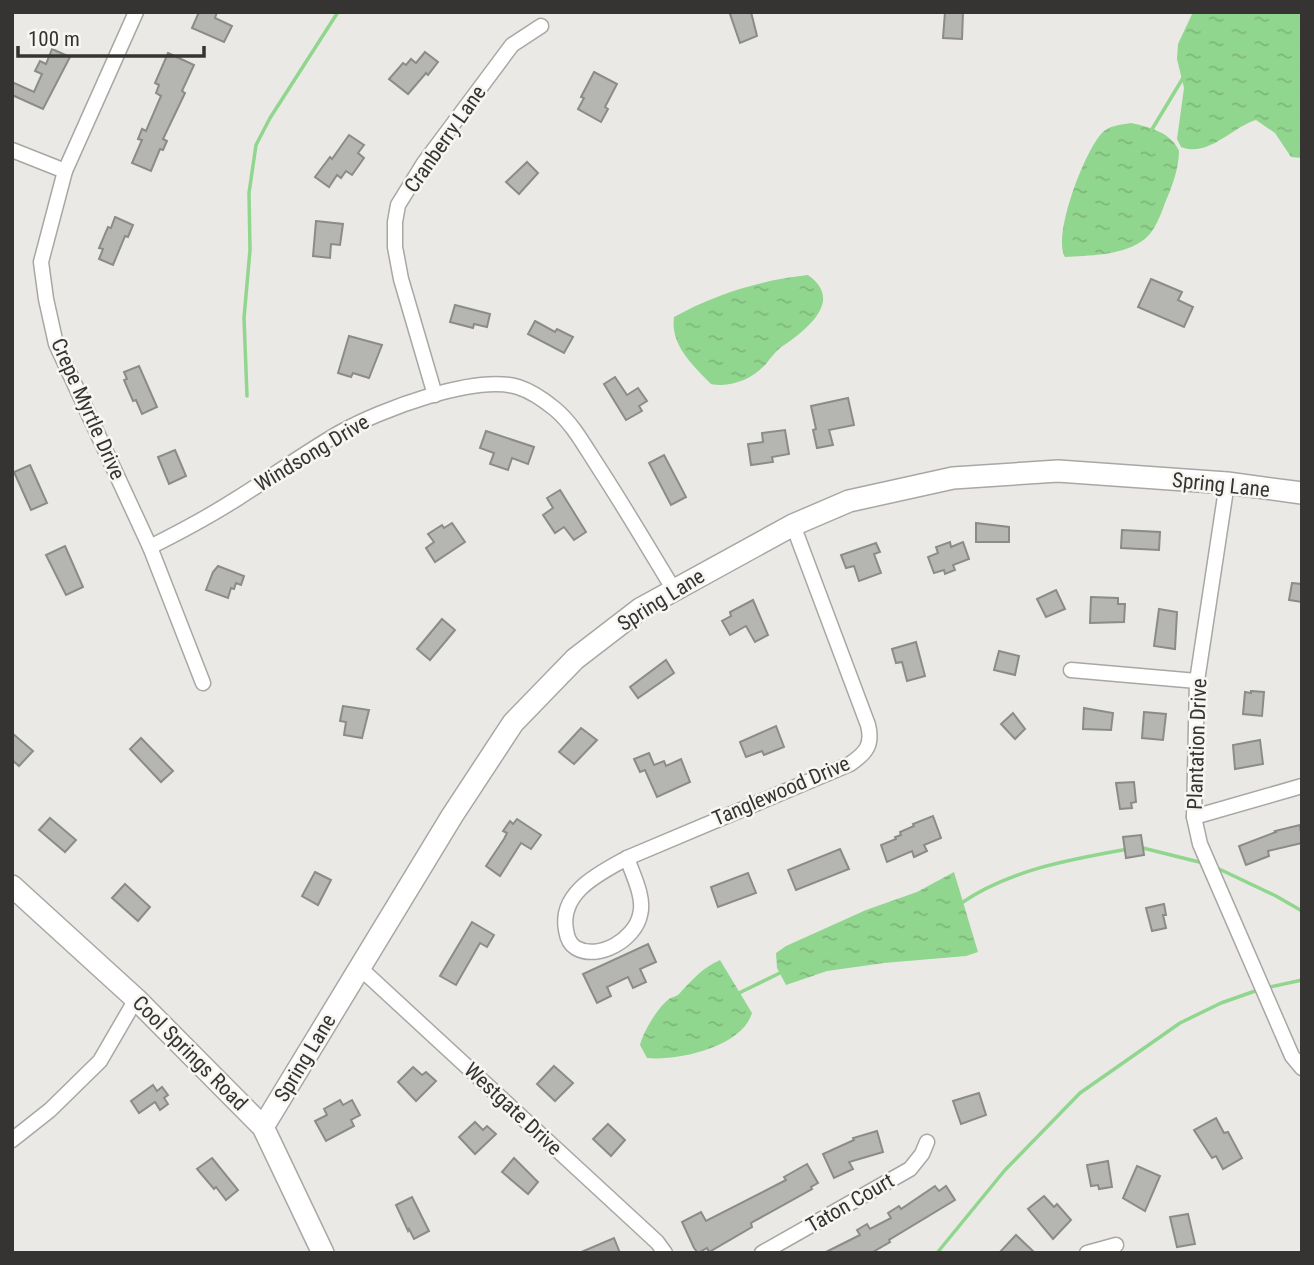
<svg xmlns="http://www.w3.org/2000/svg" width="1314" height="1265" viewBox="0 0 1314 1265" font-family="'Roboto Condensed',sans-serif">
  <defs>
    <pattern id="water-ripples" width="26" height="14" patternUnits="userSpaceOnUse" patternTransform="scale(1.75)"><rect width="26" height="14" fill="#91d68e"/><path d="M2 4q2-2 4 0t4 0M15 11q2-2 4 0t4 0" fill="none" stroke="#7eb87b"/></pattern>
  </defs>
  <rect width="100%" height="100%" fill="#ebe9e5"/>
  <!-- water -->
  <g fill="url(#water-ripples)">
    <path d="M 1193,12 L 1302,12 L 1302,158 L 1291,157 L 1275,133 L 1256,120 C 1232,127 1208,158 1181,147 L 1177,139 L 1184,88 L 1177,59 L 1178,44 Z"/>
    <path d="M 1131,123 C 1149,127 1171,132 1179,151 C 1179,168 1172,187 1165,203 C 1162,211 1159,220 1154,228 C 1138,256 1093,255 1065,257 C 1052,236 1084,153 1101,134 C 1109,125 1120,125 1131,123 Z"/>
    <path d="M 808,275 C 846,302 803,332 780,348 C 774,353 770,359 765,365 C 752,379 731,388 711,384 C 693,365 670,345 674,317 C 715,294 761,280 808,275 Z"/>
    <polygon points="954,872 978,952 966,956 884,963 827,971 786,985 777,968 776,953 786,946 866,910 917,892"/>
    <path d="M 720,960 L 752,1013 C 742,1047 678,1061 647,1058 L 640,1045 C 643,1032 658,1007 669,999 C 672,997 676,997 679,994 C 692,980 702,968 720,960 Z"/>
  </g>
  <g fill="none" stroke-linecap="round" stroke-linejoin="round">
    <!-- stream -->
    <g stroke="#91d68e" stroke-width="3.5">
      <polyline points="1151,131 1183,78"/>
      <polyline points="247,396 244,318 250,250 249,193 256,145 270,118 338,12"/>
      <polyline points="1139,847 1203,863"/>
      <polyline points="1217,868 1276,896 1302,911"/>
      <path d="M 960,904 C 1008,870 1072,859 1128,849"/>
      <polyline points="1265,988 1302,980"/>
      <polyline points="737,994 784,971"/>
      <polyline points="937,1253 1005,1170 1080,1093 1180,1023 1221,1003 1258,990"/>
    </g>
  </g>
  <!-- building -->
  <g fill="#b5b6b2" stroke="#8b8b88" stroke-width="2">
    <polygon points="199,12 217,12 215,18 232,26 224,42 192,28"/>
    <polygon points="735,12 751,12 757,36 740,43 730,14"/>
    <polygon points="945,12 963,12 962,39 943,38"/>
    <polygon points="52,49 70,57 43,109 12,95 12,82 34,92 42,74 35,71 40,61 46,64"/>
    <polygon points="425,52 438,62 428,75 426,73 408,94 389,79 403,63 406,65 411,59 416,63"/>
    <polygon points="168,53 194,65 182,91 185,93 163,139 167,141 163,150 160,149 151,171 132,163 142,140 138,139 142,129 146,131 161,96 156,93 159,85 155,83"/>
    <polygon points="594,72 617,84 605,107 608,109 601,122 578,109 584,98 581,97"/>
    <polygon points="349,135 364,145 358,153 364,158 352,175 346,171 341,178 337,175 329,187 315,177 330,157 332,159"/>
    <polygon points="527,162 538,173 519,194 506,182"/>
    <polygon points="115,217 133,225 128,237 125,236 113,265 99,259 103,249 99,248 108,227 111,228"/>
    <polygon points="316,221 343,224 340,245 331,244 330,258 313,256"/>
    <polygon points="1151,279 1182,292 1178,300 1193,307 1184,327 1138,307"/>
    <polygon points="455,305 490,314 487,327 474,324 473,328 450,322"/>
    <polygon points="535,321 555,332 557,329 573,337 564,353 528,334"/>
    <polygon points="349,336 382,345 369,378 353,373 351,377 338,373"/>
    <polygon points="139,366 157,407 142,414 136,400 133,401 124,380 127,379 124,372"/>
    <polygon points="615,377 627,395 638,388 647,401 639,406 642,411 626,420 604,384"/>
    <polygon points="848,398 854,425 829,430 833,445 817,448 813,430 816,429 811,406"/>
    <polygon points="785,430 789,454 772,457 773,462 751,465 748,444 763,442 762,433"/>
    <polygon points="486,431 534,447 528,464 512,458 508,470 490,464 494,453 480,448"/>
    <polygon points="175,450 186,476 169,484 158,457"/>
    <polygon points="664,455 686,497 671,505 649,463"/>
    <polygon points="30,465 47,503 31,510 14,472"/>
    <polygon points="560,490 586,532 574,540 564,527 555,533 543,515 553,508 547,498"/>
    <polygon points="452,523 465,542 435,562 426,548 434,542 428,534 442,525 444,528"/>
    <polygon points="976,523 1009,527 1009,542 976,542"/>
    <polygon points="1122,530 1160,532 1159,550 1121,548"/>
    <polygon points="950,542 951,547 963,542 969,559 953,565 955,570 945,574 944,570 934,573 928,557 938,553 936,547"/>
    <polygon points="876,543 880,552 874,554 881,573 859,581 854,566 846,568 841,555"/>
    <polygon points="65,546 83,587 66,595 46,555"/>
    <polygon points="218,566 244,576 241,585 236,583 234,589 231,588 228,598 206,590 213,572"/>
    <polygon points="1292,583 1302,584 1302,602 1289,600"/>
    <polygon points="1056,590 1065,609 1046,617 1037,599"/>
    <polygon points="1091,597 1118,598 1118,604 1125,604 1124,622 1090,623"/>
    <polygon points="753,600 768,635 755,642 746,626 730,635 722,621 731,616 730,612"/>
    <polygon points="1159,609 1177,612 1175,649 1154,646"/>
    <polygon points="442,619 455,630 430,660 417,649"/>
    <polygon points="916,642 925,676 907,681 902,662 896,663 892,649"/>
    <polygon points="999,651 1019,656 1015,675 994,670"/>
    <polygon points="666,660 674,673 638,698 630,687"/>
    <polygon points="1251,691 1264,692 1262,716 1243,714 1245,692 1251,693"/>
    <polygon points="343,706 369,710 362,738 344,735 346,722 340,721"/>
    <polygon points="1084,708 1113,713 1111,730 1083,729"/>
    <polygon points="1144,712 1166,714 1163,740 1142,738"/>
    <polygon points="1013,713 1025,729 1015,739 1001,724"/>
    <polygon points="776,726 784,747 764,755 762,751 746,757 740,742"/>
    <polygon points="581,728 597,740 574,764 559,752"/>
    <polygon points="12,733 33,751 19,766 12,760"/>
    <polygon points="141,738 173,771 161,782 130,749"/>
    <polygon points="1260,740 1263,764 1235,769 1233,745"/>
    <polygon points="649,753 654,765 664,761 666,766 681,759 690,782 657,797 645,770 640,772 634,759"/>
    <polygon points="1134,782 1136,802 1131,803 1132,808 1120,809 1116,783"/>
    <polygon points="933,816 941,838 924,845 927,851 914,857 912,851 887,862 881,845 896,839 895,837 901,835 900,832 914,826 913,824"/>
    <polygon points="50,818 76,840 65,852 39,830"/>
    <polygon points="517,819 541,835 531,849 521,843 500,876 486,866 504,839 507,833 503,831 510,821 513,824"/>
    <polygon points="1300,825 1302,843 1268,851 1269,856 1246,865 1239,846 1276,832 1275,831"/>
    <polygon points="1141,835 1144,855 1126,858 1123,837"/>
    <polygon points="840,849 849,869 796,890 788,870"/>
    <polygon points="315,872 331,880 318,905 302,896"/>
    <polygon points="748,873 756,893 718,907 711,887"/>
    <polygon points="125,884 150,907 138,921 112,898"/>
    <polygon points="1164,904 1166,915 1163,915 1166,928 1152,931 1146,908"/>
    <polygon points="472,922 494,935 487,947 480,943 456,985 440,976"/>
    <polygon points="648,944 656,962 640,969 646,982 633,988 628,977 607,987 611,996 597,1003 583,974"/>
    <polygon points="554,1066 573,1083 555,1101 537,1084"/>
    <polygon points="413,1067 422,1075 426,1072 436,1081 416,1101 398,1082"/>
    <polygon points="153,1085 157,1091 162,1087 168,1095 164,1098 168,1104 160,1110 155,1102 139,1113 131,1101"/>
    <polygon points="979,1093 986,1115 961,1124 953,1101"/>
    <polygon points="340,1100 343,1105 352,1100 360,1115 351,1120 354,1126 326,1141 315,1121 327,1115 324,1109"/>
    <polygon points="1216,1118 1224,1133 1228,1132 1242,1158 1223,1169 1216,1156 1212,1158 1194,1130"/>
    <polygon points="475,1122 483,1130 487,1126 496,1134 475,1154 459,1137"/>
    <polygon points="608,1124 625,1140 611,1156 593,1139"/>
    <polygon points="877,1131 883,1152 849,1162 853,1169 834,1178 823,1154 854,1140 853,1138"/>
    <polygon points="212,1158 238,1190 226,1200 216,1187 214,1189 197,1169"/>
    <polygon points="514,1158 538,1182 528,1194 502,1172"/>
    <polygon points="1108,1161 1112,1187 1099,1189 1098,1185 1091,1186 1087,1165"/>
    <polygon points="807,1164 818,1183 811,1187 812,1189 751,1223 752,1227 709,1252 707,1248 698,1253 694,1248 682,1222 701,1212 706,1221 786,1180 784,1177"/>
    <polygon points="1137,1166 1160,1176 1145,1211 1123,1198"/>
    <polygon points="935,1186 939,1191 946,1186 955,1200 889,1240 890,1242 871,1253 824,1253 860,1235 857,1230 867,1224 870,1229 891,1218 888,1213 899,1206 901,1209"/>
    <polygon points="1044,1196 1054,1207 1057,1204 1071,1220 1053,1239 1028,1209"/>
    <polygon points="412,1197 429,1231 414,1239 409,1229 408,1231 396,1205"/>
    <polygon points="1188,1214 1195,1244 1177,1247 1170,1217"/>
    <polygon points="1016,1235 1035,1253 999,1253"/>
    <polygon points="614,1238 620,1253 579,1253"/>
  </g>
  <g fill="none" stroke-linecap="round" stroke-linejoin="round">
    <!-- street casing -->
    <g stroke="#a9a7a4" stroke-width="17">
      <g id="street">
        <polyline points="136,12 65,171 41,262 46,299 56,344 150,547 203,683"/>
        <polyline points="12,150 65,171"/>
        <polyline points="435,395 401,279 395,247 395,222 398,205 424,163 512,45 541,26"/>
        <polyline points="1227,483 1197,681 1194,817 1200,844 1292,1056 1302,1068"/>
        <path d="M 150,547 C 180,532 210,516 238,498 C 273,476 306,452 341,432 C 380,410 475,374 518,387 C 531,391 544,400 555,409 C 574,425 585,447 599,468 C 625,508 649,549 674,590"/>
        <polyline points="1071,670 1197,681"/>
        <polyline points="1194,817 1302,786"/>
        <path d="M 627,858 L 850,764 C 866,753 873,745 868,725 L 793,525"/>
        <path d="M 627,858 C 633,875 645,898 640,915 C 635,939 599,961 576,948 C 569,944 567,937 566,930 C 559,892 600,873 627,858 Z"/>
        <polyline points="360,968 657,1242 665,1253"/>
        <polyline points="12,1140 50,1110 100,1061 136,999"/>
        <polyline points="762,1253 910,1169 922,1154 927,1142"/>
        <polyline points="1087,1253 1116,1245"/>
      </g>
    </g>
    <!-- secondary casing -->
    <g stroke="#a9a7a4" stroke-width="24">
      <g id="secondary">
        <polyline points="12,886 136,999 263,1127 323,1253"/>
        <polyline points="263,1127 452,816 513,723 575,659 640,609 793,525 849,501 953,478 1058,471 1227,483 1302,493"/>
      </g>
    </g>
    <!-- street -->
    <use href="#street" stroke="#fff" stroke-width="14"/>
    <!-- secondary -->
    <use href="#secondary" stroke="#fff" stroke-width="21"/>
  </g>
  <g text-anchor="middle" stroke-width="5" stroke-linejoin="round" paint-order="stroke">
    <!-- street labels -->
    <g font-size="21" fill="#353433" stroke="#f8f6f3">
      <text transform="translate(445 139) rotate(-55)" y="7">Cranberry Lane</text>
      <text transform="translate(88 409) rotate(66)" y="7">Crepe Myrtle Drive</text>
      <text transform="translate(312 453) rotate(-31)" y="7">Windsong Drive</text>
      <text transform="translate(1221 485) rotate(6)" y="7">Spring Lane</text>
      <text transform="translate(661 600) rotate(-32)" y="7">Spring Lane</text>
      <text transform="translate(1197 744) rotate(-88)" y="7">Plantation Drive</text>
      <text transform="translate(781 791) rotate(-23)" y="7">Tanglewood Drive</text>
      <text transform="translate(190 1053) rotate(45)" y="7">Cool Springs Road</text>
      <text transform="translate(305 1058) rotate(-59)" y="7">Spring Lane</text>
      <text transform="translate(513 1109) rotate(43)" y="7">Westgate Drive</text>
      <text transform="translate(850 1203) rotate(-30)" y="7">Taton Court</text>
    </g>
  </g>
  <!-- border -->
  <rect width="1314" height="1265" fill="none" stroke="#353433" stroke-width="28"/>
  <!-- scale -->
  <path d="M18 46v10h186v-10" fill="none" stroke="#353433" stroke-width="3.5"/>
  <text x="28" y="46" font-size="21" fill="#353433" stroke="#f8f6f3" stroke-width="5" paint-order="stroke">100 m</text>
</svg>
